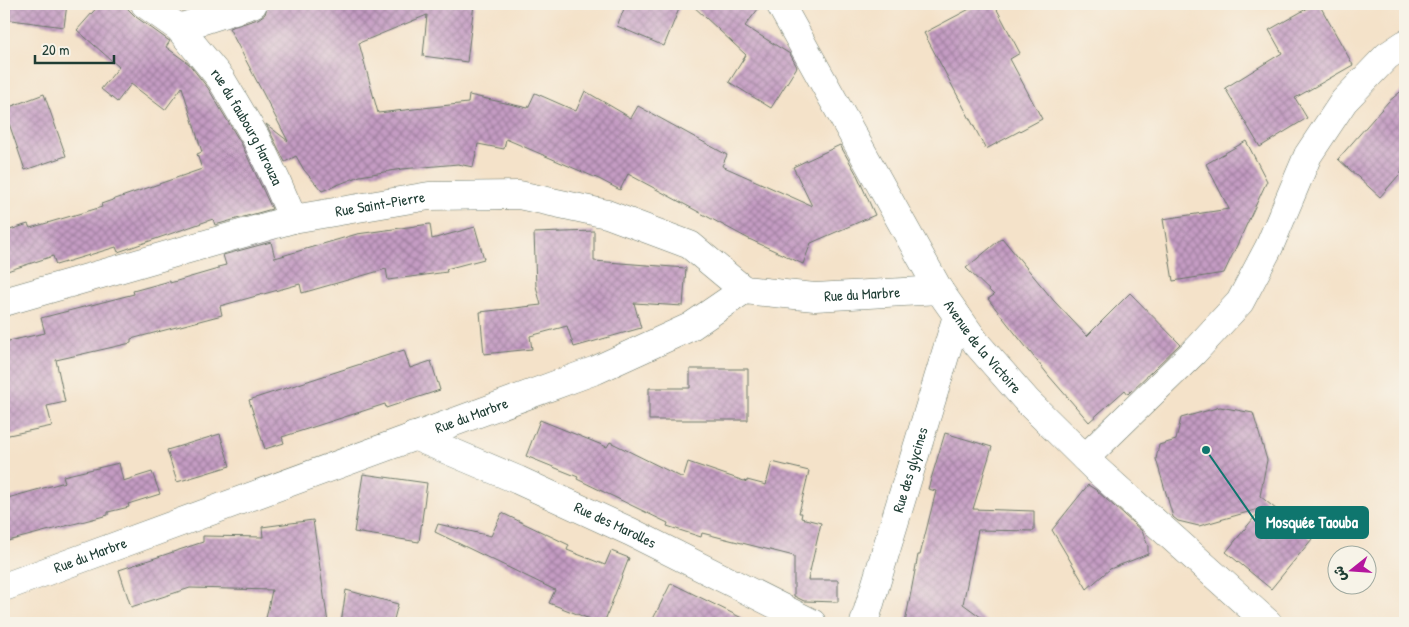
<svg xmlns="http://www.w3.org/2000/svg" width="1409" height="627" viewBox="0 0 1409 627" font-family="'Patrick Hand','Playpen Sans Arabic',sans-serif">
  <defs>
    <pattern id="building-cross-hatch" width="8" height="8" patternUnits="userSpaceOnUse" patternTransform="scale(1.25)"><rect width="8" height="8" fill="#c49bc3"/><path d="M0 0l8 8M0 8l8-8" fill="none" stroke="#9f809f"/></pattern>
  </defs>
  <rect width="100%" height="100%" fill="#f7f3e8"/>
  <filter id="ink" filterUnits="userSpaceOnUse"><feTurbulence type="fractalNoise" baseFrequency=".02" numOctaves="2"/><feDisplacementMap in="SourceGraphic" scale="10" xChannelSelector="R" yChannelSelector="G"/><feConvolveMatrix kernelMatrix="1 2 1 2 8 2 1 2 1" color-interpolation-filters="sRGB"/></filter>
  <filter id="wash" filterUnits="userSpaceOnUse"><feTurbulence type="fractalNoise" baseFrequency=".0096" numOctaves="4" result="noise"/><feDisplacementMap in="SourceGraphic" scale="20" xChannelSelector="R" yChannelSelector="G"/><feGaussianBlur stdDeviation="1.12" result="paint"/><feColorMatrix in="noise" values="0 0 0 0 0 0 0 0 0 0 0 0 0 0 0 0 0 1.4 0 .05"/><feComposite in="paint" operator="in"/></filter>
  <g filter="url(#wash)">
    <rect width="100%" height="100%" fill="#f4e2c9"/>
    <g id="blocks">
      <!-- building -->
      <g fill="url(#building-cross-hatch)">
        <polygon points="4,4 67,4 64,27 4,19"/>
        <polygon points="100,4 123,4 136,17 168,40 170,41 166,47 189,64 208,88 242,145 272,209 215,225 213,219 118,252 116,247 56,265 53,256 4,272 4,232 28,224 30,228 102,207 101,204 202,169 197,154 202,152 182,87 165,110 131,84 117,102 101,89 119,67 77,30"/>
        <polygon points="268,4 474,4 467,62 423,56 427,15 359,43 378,113 468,103 469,95 528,108 535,93 576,111 585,91 631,118 638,106 727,155 722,166 812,206 793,167 840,145 857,175 875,215 811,243 803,264 749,239 628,174 620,190 599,179 506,139 504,149 478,144 473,167 458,164 402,169 360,176 322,191 304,170 296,156 285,162 266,124 288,141 229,28 258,19 265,14"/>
        <polygon points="626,4 681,4 664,46 617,26"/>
        <polygon points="691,4 762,4 745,26 790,54 797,67 771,108 729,82 746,55"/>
        <polygon points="979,4 994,4 1020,53 1010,59 1042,119 986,149 924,33"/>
        <polygon points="1315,4 1319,4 1353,65 1295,98 1307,118 1260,147 1225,88 1282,53 1269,30"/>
        <polygon points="1405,88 1405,168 1380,197 1338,159 1388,102"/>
        <polygon points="44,94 66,156 25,170 4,109"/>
        <polygon points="1246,141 1267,181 1224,273 1173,281 1163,219 1229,209 1206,164"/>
        <polygon points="430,224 432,239 475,227 484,259 446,269 447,272 388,280 386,269 302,293 300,284 220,306 222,315 131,339 131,343 56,360 65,402 47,406 52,426 4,436 4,342 45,333 41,318 134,294 133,291 170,281 170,283 218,269 218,267 226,265 223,255 271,242 275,258 357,234"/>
        <polygon points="594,231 594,261 686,268 683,306 634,303 641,328 574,347 567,326 530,336 532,349 484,354 480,312 541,305 536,286 534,233"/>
        <polygon points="1002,238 1054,301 1087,336 1130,293 1180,344 1128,394 1125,390 1089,422 1049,376 988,299 994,295 966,268"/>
        <polygon points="404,350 410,368 431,361 440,390 386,408 385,404 282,437 284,443 265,449 249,400"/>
        <polygon points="690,369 748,369 748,420 649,420 649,388 690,388"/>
        <polygon points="1220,407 1253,413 1267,460 1260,496 1312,539 1271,589 1226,552 1262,508 1199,526 1178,521 1173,517 1156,459 1159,445 1176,440 1181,418"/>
        <polygon points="540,420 607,447 610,442 683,478 688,462 747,482 747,480 766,485 772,462 809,471 799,513 802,513 801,518 821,523 808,580 838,580 838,602 804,601 794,596 794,556 702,533 701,537 667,526 668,523 577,479 578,477 526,456"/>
        <polygon points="945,433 992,447 973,509 1034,511 1034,531 978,530 963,604 989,623 905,623 918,555 920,555 936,491 928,489"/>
        <polygon points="220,434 230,466 177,482 167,450"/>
        <polygon points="119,463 123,481 152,472 160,494 128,504 129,507 108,512 108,515 4,542 4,499 65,482 63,476"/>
        <polygon points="363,474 427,483 419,542 354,532"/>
        <polygon points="1088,485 1096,490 1142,531 1148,546 1148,554 1110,569 1087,589 1052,530"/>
        <polygon points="502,513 569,545 567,550 605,565 611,551 629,558 604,623 600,623 549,603 555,590 435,532 438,524 491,536"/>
        <polygon points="313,520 328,623 265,623 272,590 190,588 131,607 119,570 203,542 203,536 263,537 262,527"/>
        <polygon points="671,583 752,623 651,623"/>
        <polygon points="346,590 398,604 393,623 341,623"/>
      </g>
    </g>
  </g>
  <g filter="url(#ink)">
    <use href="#blocks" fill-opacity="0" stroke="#6a7768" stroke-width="1"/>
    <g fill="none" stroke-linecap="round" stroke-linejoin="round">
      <!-- minor casing -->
      <g stroke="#6a7768" stroke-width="29">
        <g id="minor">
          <path id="s1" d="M 145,4 L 179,28 L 221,79 L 256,138 L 277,182 L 293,219"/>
          <path id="s2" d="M 780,4 L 939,290 L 977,344 L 1027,401 L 1098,471 L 1268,623"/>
          <polyline points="179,28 253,4"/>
          <path id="s3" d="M 4,302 L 293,219 L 429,196 L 519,195 L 607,214 L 690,245 L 744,290"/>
          <path id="s4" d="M 414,436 L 518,480 L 631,532 L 812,623"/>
          <polyline points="1085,458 1194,352 1240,302 1269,247 1308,155 1344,101 1387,56 1405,44"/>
          <path id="s5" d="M 4,587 L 596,370 L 690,327 L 744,290 L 815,297 L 939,290"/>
          <path id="s6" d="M 864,623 L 957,316"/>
        </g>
      </g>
      <!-- minor -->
      <use href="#minor" stroke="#fff" stroke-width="28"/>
    </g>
  </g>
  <g text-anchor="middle" stroke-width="5" stroke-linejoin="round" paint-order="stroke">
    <!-- street labels -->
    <g font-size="15" fill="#1f3d34" stroke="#f7f3e8">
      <text dy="5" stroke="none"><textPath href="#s1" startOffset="162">rue du faubourg Harouza</textPath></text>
      <text dy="5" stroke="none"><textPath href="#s3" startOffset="389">Rue Saint-Pierre</textPath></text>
      <text dy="5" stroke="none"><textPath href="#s5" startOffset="918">Rue du Marbre</textPath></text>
      <text dy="5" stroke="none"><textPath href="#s2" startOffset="399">Avenue de la Victoire</textPath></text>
      <text dy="5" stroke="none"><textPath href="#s5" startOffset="498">Rue du Marbre</textPath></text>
      <text dy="5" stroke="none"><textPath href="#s6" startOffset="160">Rue des glycines</textPath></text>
      <text dy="5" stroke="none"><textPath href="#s4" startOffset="220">Rue des Marolles</textPath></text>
      <text dy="5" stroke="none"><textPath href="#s5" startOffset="92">Rue du Marbre</textPath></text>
    </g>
  </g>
  <!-- callouts -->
  <path fill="none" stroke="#0f766e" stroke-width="2" d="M1206 450L1256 522"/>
  <circle fill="#0f766e" stroke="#f7f3e8" stroke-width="2" cx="1206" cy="450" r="5"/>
  <rect fill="#0f766e" stroke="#0f766e" stroke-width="2" x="1256" y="507" width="112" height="31" rx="5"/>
  <g font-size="16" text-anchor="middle" font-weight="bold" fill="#fff">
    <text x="1312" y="528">Mosquée Taouba</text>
  </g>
  <!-- margin -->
  <rect width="1409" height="627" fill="none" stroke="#f7f3e8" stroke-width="20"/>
  <!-- north arrow -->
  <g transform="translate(1352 570) rotate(253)"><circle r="24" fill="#f7f3e8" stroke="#a1aaa0"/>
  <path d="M0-4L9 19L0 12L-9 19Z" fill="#b5179e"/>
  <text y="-8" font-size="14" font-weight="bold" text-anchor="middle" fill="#1f3d34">ش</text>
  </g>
  <!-- scale -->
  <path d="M35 55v8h79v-8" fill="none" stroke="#1f3d34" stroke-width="2.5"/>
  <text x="42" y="55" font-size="15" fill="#1f3d34" stroke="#f7f3e8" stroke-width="4" paint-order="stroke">20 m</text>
</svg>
